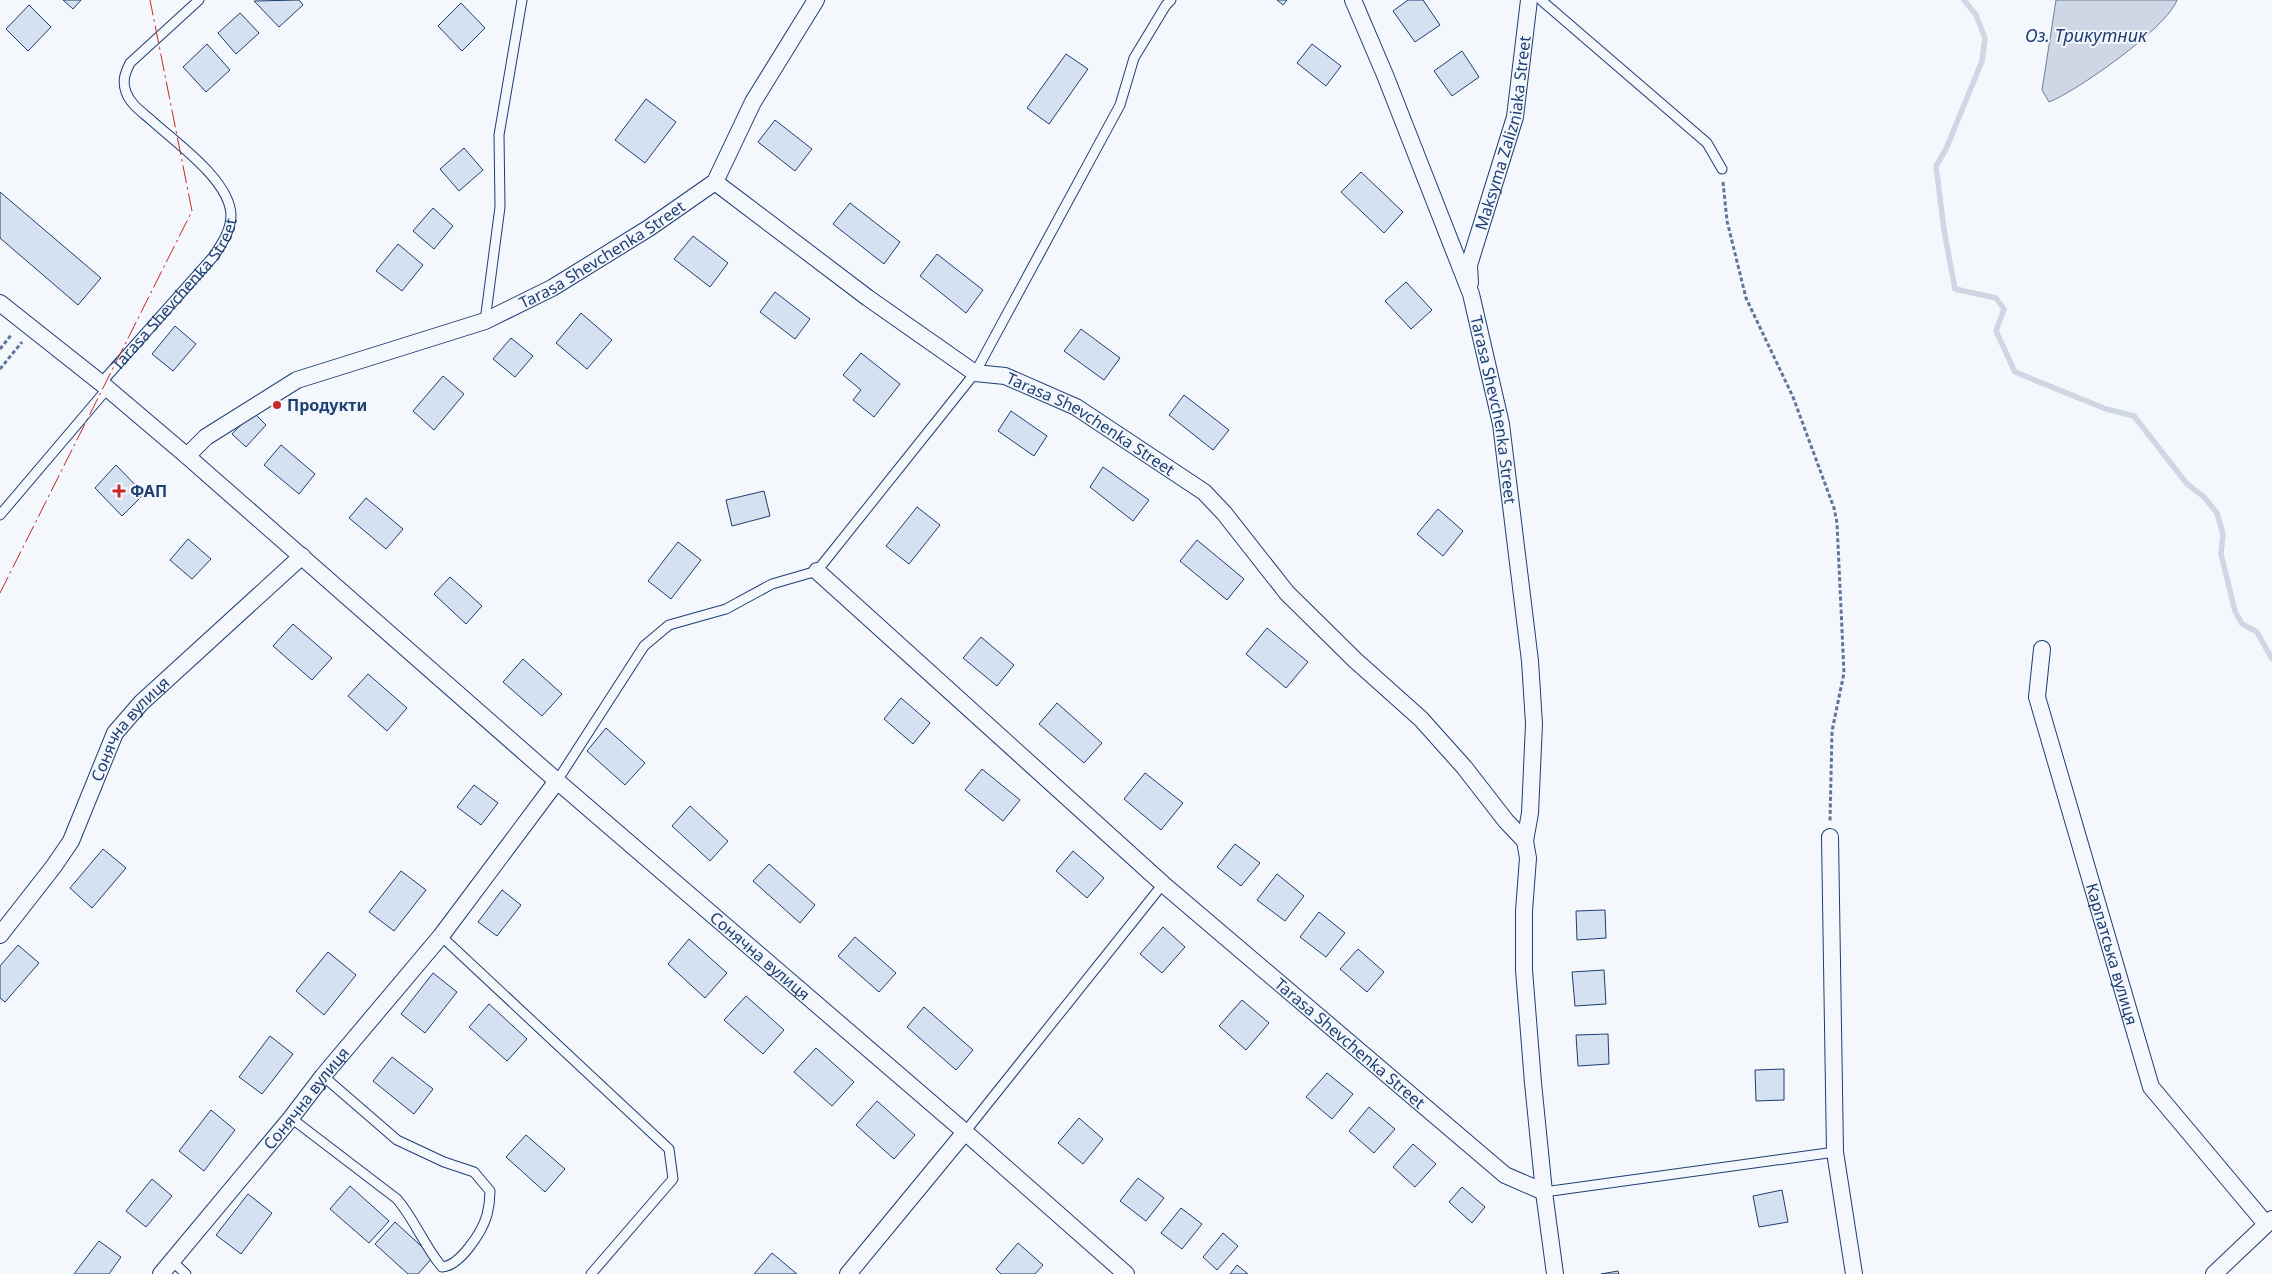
<svg xmlns="http://www.w3.org/2000/svg" width="2272" height="1274" viewBox="0 0 2272 1274" font-family="'Noto Sans',sans-serif">
  <rect width="100%" height="100%" fill="#f4f7fb"/>
  <!-- water -->
  <path fill="#cfd7e4" stroke="#687fa3" d="M 2056,0 L 2177,0 C 2167,28 2077,91 2049,102 L 2042,90 Z"/>
  <g fill="none" stroke-linecap="round" stroke-linejoin="round">
    <!-- stream -->
    <polyline stroke="#cfd7e4" stroke-width="5.5" points="1964,0 1976,15 1985,38 1982,61 1946,149 1936,166 1944,230 1955,289 1996,298 2004,309 1996,331 2015,372 2106,409 2134,416 2187,484 2203,496 2217,513 2223,534 2221,554 2235,611 2242,624 2257,632 2272,659"/>
  </g>
  <!-- building -->
  <g fill="#d5e0f0" stroke="#1d3f73">
    <polygon points="63,0 81,0 73,9"/>
    <polygon points="299,0 303,5 279,27 254,1"/>
    <polygon points="1277,0 1287,0 1283,5"/>
    <polygon points="1408,0 1423,0 1440,25 1415,42 1393,11"/>
    <polygon points="461,3 485,28 462,51 438,26"/>
    <polygon points="29,5 51,27 28,51 6,29"/>
    <polygon points="240,13 259,33 236,54 218,33"/>
    <polygon points="207,44 230,70 206,92 183,67"/>
    <polygon points="1312,44 1341,66 1326,86 1297,63"/>
    <polygon points="1462,51 1479,77 1452,96 1434,71"/>
    <polygon points="1066,54 1088,69 1049,124 1027,108"/>
    <polygon points="646,99 676,122 645,163 615,140"/>
    <polygon points="775,120 812,149 795,171 758,142"/>
    <polygon points="464,148 483,170 459,191 440,169"/>
    <polygon points="1361,172 1403,212 1384,233 1341,192"/>
    <polygon points="0,192 101,278 78,305 0,238"/>
    <polygon points="850,203 900,242 884,264 833,224"/>
    <polygon points="433,208 453,226 434,249 413,231"/>
    <polygon points="693,236 728,263 710,287 674,259"/>
    <polygon points="398,244 423,265 402,291 376,271"/>
    <polygon points="937,254 983,290 966,313 920,276"/>
    <polygon points="1406,282 1432,310 1411,329 1385,301"/>
    <polygon points="775,292 810,319 795,339 760,312"/>
    <polygon points="581,313 612,340 587,369 556,343"/>
    <polygon points="175,326 196,344 173,371 152,354"/>
    <polygon points="1081,329 1120,358 1104,380 1064,351"/>
    <polygon points="511,338 533,356 515,377 493,359"/>
    <polygon points="861,353 900,384 874,417 853,400 861,390 843,375"/>
    <polygon points="443,376 464,394 434,430 413,411"/>
    <polygon points="1184,395 1229,430 1213,450 1169,415"/>
    <polygon points="1011,411 1047,436 1034,456 998,431"/>
    <polygon points="253,412 266,425 246,447 232,434"/>
    <polygon points="281,445 315,474 299,494 264,465"/>
    <polygon points="116,465 144,494 122,516 95,488"/>
    <polygon points="1103,467 1149,500 1133,521 1090,487"/>
    <polygon points="764,491 770,516 732,526 726,500"/>
    <polygon points="366,498 403,529 386,549 349,518"/>
    <polygon points="917,507 940,525 909,564 886,546"/>
    <polygon points="1438,509 1463,531 1443,556 1417,534"/>
    <polygon points="188,539 211,559 192,579 170,560"/>
    <polygon points="1197,540 1244,579 1227,600 1180,561"/>
    <polygon points="678,542 701,560 671,599 648,581"/>
    <polygon points="450,577 482,606 466,624 434,594"/>
    <polygon points="293,624 332,658 312,680 273,646"/>
    <polygon points="1267,628 1308,662 1286,688 1246,654"/>
    <polygon points="981,637 1014,665 997,686 963,658"/>
    <polygon points="523,659 562,694 542,716 503,682"/>
    <polygon points="368,674 407,708 387,731 348,696"/>
    <polygon points="901,698 930,723 913,744 884,719"/>
    <polygon points="1057,703 1102,743 1084,763 1039,724"/>
    <polygon points="606,728 645,763 625,785 587,751"/>
    <polygon points="982,769 1020,800 1003,821 965,790"/>
    <polygon points="1145,773 1183,803 1161,830 1124,799"/>
    <polygon points="474,785 498,803 481,825 457,807"/>
    <polygon points="690,806 728,841 710,861 672,826"/>
    <polygon points="1235,844 1260,863 1241,886 1217,867"/>
    <polygon points="103,849 126,868 92,908 70,888"/>
    <polygon points="1073,851 1104,878 1087,898 1056,871"/>
    <polygon points="769,864 815,905 800,923 753,881"/>
    <polygon points="401,871 426,890 394,931 369,912"/>
    <polygon points="1277,874 1304,896 1285,921 1257,900"/>
    <polygon points="502,890 521,905 497,936 478,922"/>
    <polygon points="1605,910 1606,938 1577,940 1576,911"/>
    <polygon points="1319,912 1345,933 1326,957 1300,937"/>
    <polygon points="1163,927 1185,947 1162,973 1140,954"/>
    <polygon points="855,937 896,973 879,992 838,956"/>
    <polygon points="689,939 727,973 705,998 668,964"/>
    <polygon points="18,945 39,963 5,1002 0,998 0,966"/>
    <polygon points="1358,949 1384,972 1367,992 1340,969"/>
    <polygon points="328,952 356,975 324,1015 296,991"/>
    <polygon points="1604,970 1606,1004 1575,1006 1572,972"/>
    <polygon points="433,973 457,992 425,1033 401,1014"/>
    <polygon points="746,996 784,1030 763,1054 724,1020"/>
    <polygon points="1242,1000 1269,1023 1246,1050 1219,1026"/>
    <polygon points="489,1004 527,1039 507,1061 469,1027"/>
    <polygon points="924,1007 973,1050 956,1070 907,1027"/>
    <polygon points="1608,1034 1609,1064 1578,1066 1576,1035"/>
    <polygon points="270,1036 293,1054 262,1094 239,1077"/>
    <polygon points="816,1048 854,1082 832,1106 794,1072"/>
    <polygon points="392,1057 433,1089 414,1114 373,1081"/>
    <polygon points="1784,1069 1784,1100 1756,1101 1755,1070"/>
    <polygon points="1327,1073 1353,1094 1332,1119 1306,1097"/>
    <polygon points="877,1101 915,1135 894,1159 856,1125"/>
    <polygon points="1369,1107 1395,1129 1374,1153 1349,1131"/>
    <polygon points="211,1110 235,1130 204,1171 179,1151"/>
    <polygon points="1079,1118 1103,1139 1083,1164 1058,1143"/>
    <polygon points="526,1135 565,1169 545,1192 506,1157"/>
    <polygon points="1413,1144 1436,1164 1415,1187 1393,1167"/>
    <polygon points="1138,1178 1164,1198 1146,1221 1120,1201"/>
    <polygon points="152,1179 172,1196 146,1227 126,1211"/>
    <polygon points="350,1186 389,1221 369,1243 330,1209"/>
    <polygon points="1462,1187 1485,1207 1472,1223 1449,1202"/>
    <polygon points="1782,1190 1788,1222 1759,1227 1753,1196"/>
    <polygon points="248,1194 272,1213 241,1254 216,1235"/>
    <polygon points="1181,1208 1202,1224 1182,1249 1161,1233"/>
    <polygon points="395,1222 433,1257 418,1274 408,1274 375,1244"/>
    <polygon points="1223,1233 1238,1246 1217,1270 1203,1257"/>
    <polygon points="99,1241 121,1257 109,1274 74,1274"/>
    <polygon points="1018,1243 1043,1265 1035,1274 1001,1274 996,1269"/>
    <polygon points="772,1253 797,1274 754,1274"/>
    <polygon points="1237,1265 1248,1274 1230,1274"/>
    <polygon points="1618,1271 1619,1274 1601,1274"/>
  </g>
  <g fill="none" stroke-linecap="round" stroke-linejoin="round">
    <!-- lane casing -->
    <g stroke="#1d3f73" stroke-width="11">
      <g id="lane">
        <polyline points="1541,0 1707,143 1722,169"/>
        <polyline points="485,321 500,207 499,135 522,0"/>
        <path id="s1" d="M 101,383 L 213,257 C 221,245 231,231 231,215 C 230,180 175,142 151,120 C 142,112 130,104 126,92 C 122,81 125,73 130,63 L 199,0"/>
        <polyline points="0,515 107,389"/>
        <polyline points="557,781 644,646 669,625 726,609 772,584 817,571 975,373 1120,105 1134,58 1166,5 1171,0"/>
        <polyline points="441,936 669,1149 673,1179 591,1274"/>
        <path d="M 291,1118 L 397,1199 C 415,1220 424,1246 442,1267 C 460,1266 482,1232 487,1215 C 489,1207 490,1199 490,1191 L 474,1172 L 444,1162 L 397,1140 L 323,1076"/>
        <polyline points="965,1132 1163,884"/>
        <polyline points="1544,1192 1835,1152"/>
        <polyline points="172,1261 186,1274"/>
      </g>
    </g>
    <!-- street casing -->
    <g stroke="#1d3f73" stroke-width="18">
      <g id="street">
        <path id="s2" d="M 1353,0 L 1385,75 L 1471,294 L 1501,424 L 1530,661 L 1534,724 L 1530,813 L 1525,841 L 1528,858 L 1524,911 L 1524,970 L 1533,1083 L 1544,1192 L 1555,1274"/>
        <path id="s3" d="M 715,182 L 868,298 L 975,373 L 1005,376 L 1076,407 L 1204,492 L 1224,513 L 1287,593 L 1355,660 L 1421,719 L 1464,767 L 1506,821 L 1525,841"/>
        <path id="s4" d="M 1470,283 L 1469,265 L 1515,117 L 1529,0"/>
        <path id="s5" d="M 0,303 L 101,383 L 187,456 L 557,781 L 965,1132 L 1126,1274"/>
        <path id="s6" d="M 187,456 L 206,437 L 297,380 L 485,321 L 552,288 L 649,228 L 715,182 L 753,102 L 816,0"/>
        <path id="s7" d="M 817,571 L 1163,884 L 1505,1175 L 1544,1192"/>
        <path id="s8" d="M 2042,649 L 2037,697 L 2151,1087 L 2266,1224"/>
        <polyline points="1830,837 1835,1152 1854,1274"/>
        <path id="s9" d="M 0,935 L 54,866 L 71,841 L 115,733 L 141,703 L 302,556"/>
        <path id="s10" d="M 161,1274 L 291,1118 L 323,1076 L 441,936 L 557,781"/>
        <polyline points="848,1274 965,1132"/>
        <polyline points="2214,1274 2272,1219"/>
      </g>
    </g>
    <!-- path -->
    <g stroke="#5e769c" stroke-width="3" stroke-dasharray="4 2.5" stroke-linecap="butt">
      <polyline points="1723,182 1727,221 1746,298 1793,397 1834,508 1837,523 1844,673 1832,731 1830,821"/>
      <polyline points="0,349 12,334"/>
      <polyline points="0,369 22,342"/>
    </g>
    <!-- lane -->
    <use href="#lane" stroke="#f4f7fb" stroke-width="9"/>
    <!-- street -->
    <use href="#street" stroke="#f4f7fb" stroke-width="16"/>
    <!-- power -->
    <polyline stroke="#c62828" stroke-width="1" stroke-dasharray="18 4 2.5 4" stroke-linecap="butt" points="0,593 192,211 150,0"/>
  </g>
  <!-- markers -->
  <g fill="#c62828" stroke="#f4f7fb" stroke-width="2">
    <circle cx="277" cy="405" r="5"/>
    <path d="M116.5 483.5h5v5h5v5h-5v5h-5v-5h-5v-5h5z"/>
  </g>
  <g text-anchor="middle" stroke-width="4" stroke-linejoin="round" paint-order="stroke">
    <!-- street labels -->
    <g font-size="16" fill="#1d3f73" stroke="#f4f7fb">
      <text dy="6" stroke="none"><textPath href="#s4" startOffset="155">Maksyma Zalizniaka Street</textPath></text>
      <text dy="6" stroke="none"><textPath href="#s6" startOffset="466">Tarasa Shevchenka Street</textPath></text>
      <text dy="6" stroke="none"><textPath href="#s1" startOffset="116">Tarasa Shevchenka Street</textPath></text>
      <text dy="6" stroke="none"><textPath href="#s2" startOffset="435">Tarasa Shevchenka Street</textPath></text>
      <text dy="6" stroke="none"><textPath href="#s3" startOffset="451">Tarasa Shevchenka Street</textPath></text>
      <text dy="6" stroke="none"><textPath href="#s9" startOffset="246">Сонячна вулиця</textPath></text>
      <text dy="6" stroke="none"><textPath href="#s8" startOffset="316">Карпатська вулиця</textPath></text>
      <text dy="6" stroke="none"><textPath href="#s5" startOffset="1002">Сонячна вулиця</textPath></text>
      <text dy="6" stroke="none"><textPath href="#s7" startOffset="712">Tarasa Shevchenka Street</textPath></text>
      <text dy="6" stroke="none"><textPath href="#s10" startOffset="228">Сонячна вулиця</textPath></text>
    </g>
    <!-- poi labels -->
    <g font-size="16" font-weight="bold" fill="#1d3f73" stroke="#f4f7fb" text-anchor="start">
      <text x="287" y="411">Продукти</text>
      <text x="130" y="497">ФАП</text>
    </g>
    <!-- water labels -->
    <g font-size="18" font-style="italic" fill="#1d3f73" stroke="#f4f7fb">
      <text x="2086" y="42">Оз. Трикутник</text>
    </g>
  </g>
</svg>
